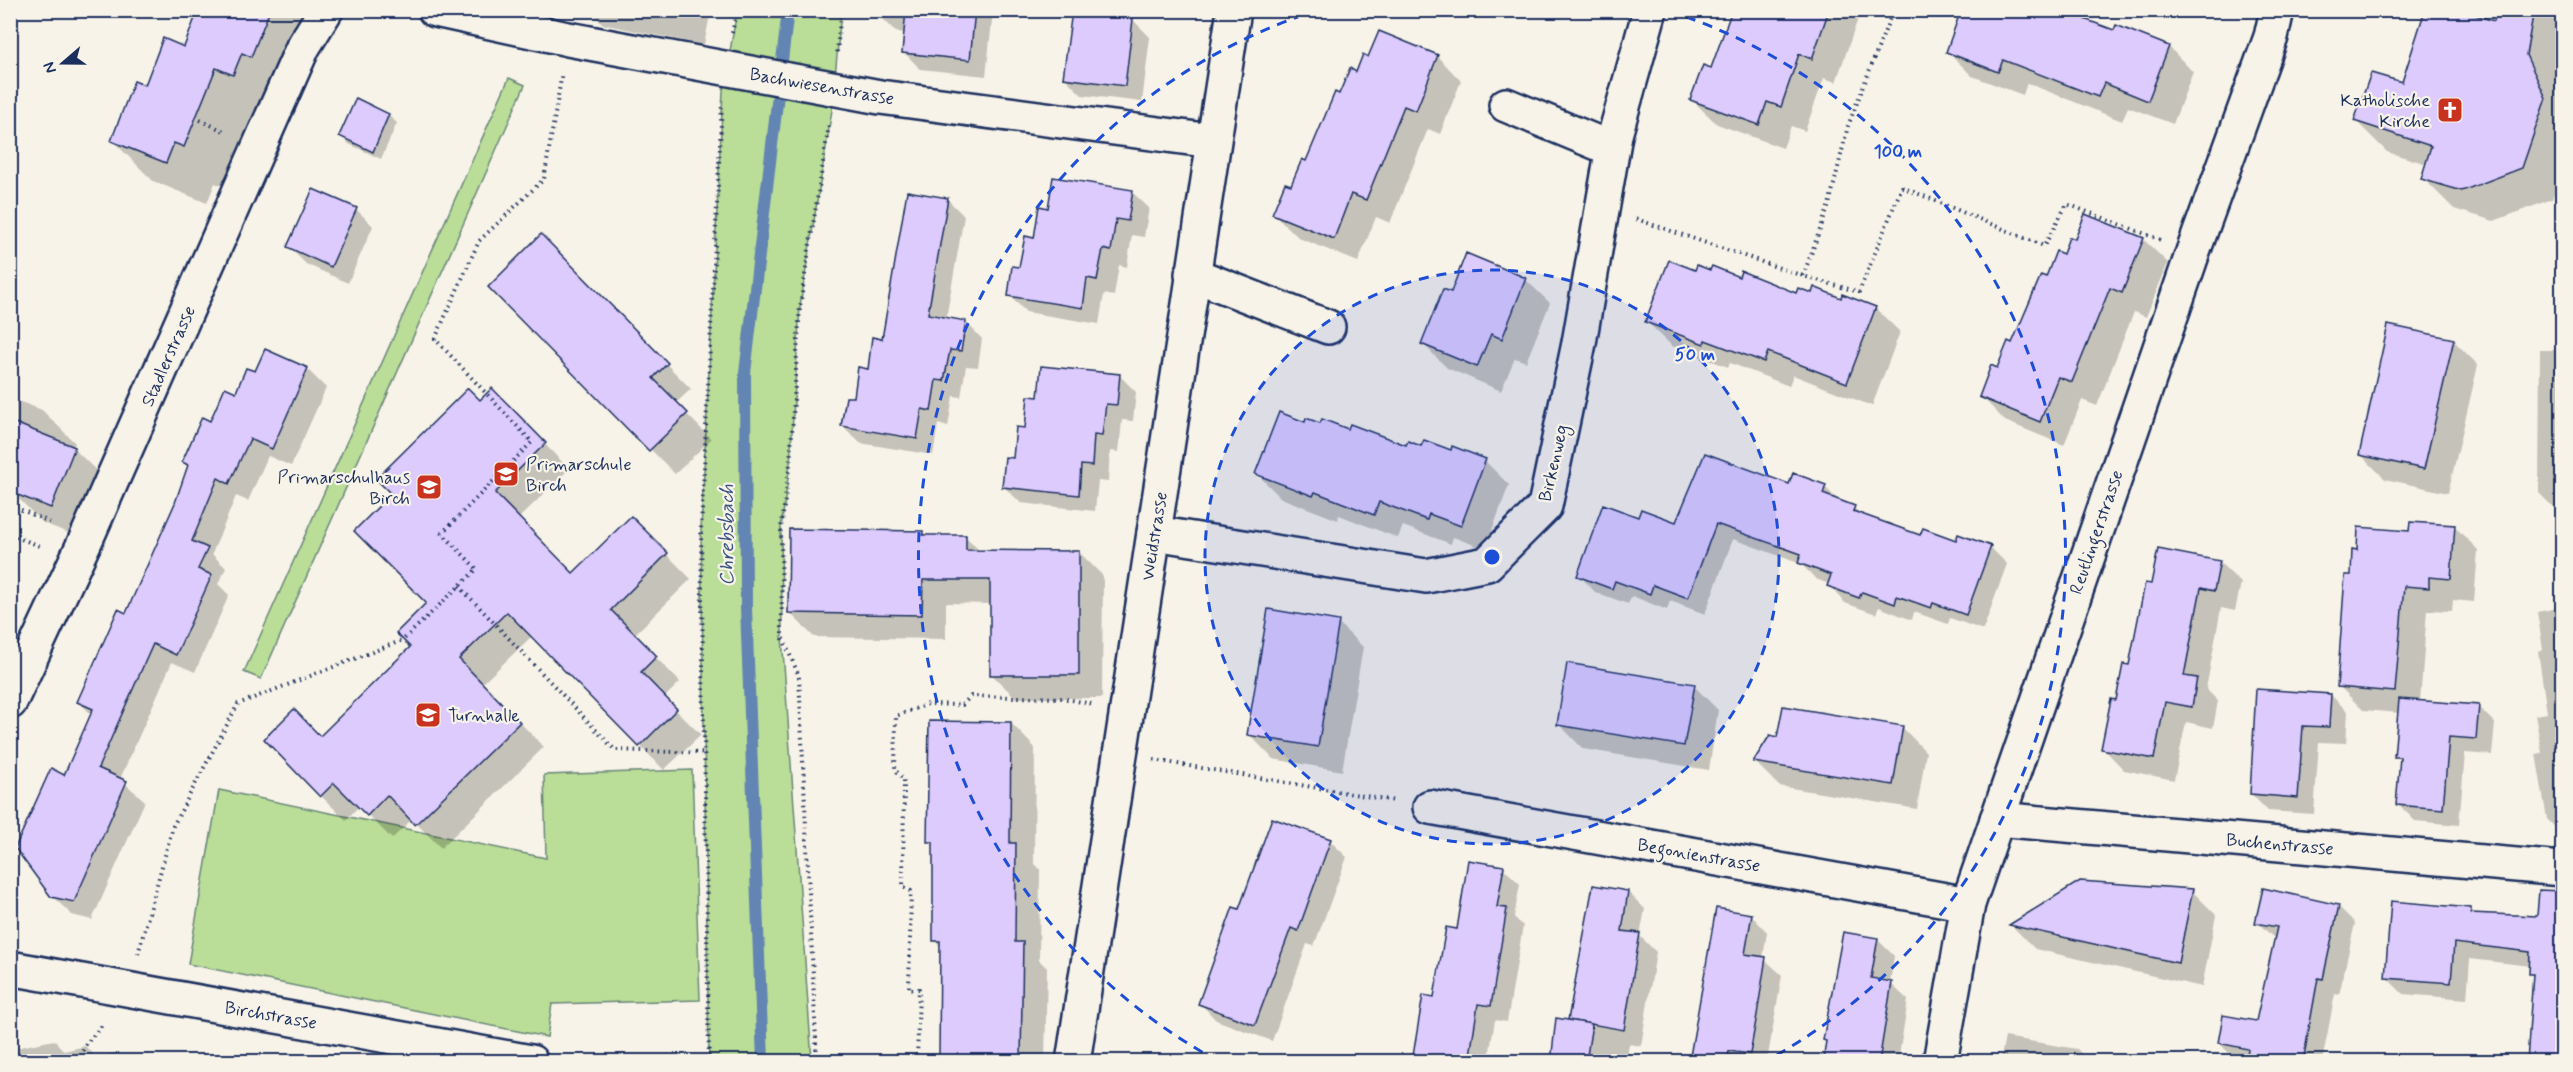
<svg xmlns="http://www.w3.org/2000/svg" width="2573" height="1072" viewBox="0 0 2573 1072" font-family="Mynerve,sans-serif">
  <rect width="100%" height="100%" fill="#f7f3e8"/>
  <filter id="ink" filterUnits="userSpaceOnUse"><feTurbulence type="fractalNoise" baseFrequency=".0167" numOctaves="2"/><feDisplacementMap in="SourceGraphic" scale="12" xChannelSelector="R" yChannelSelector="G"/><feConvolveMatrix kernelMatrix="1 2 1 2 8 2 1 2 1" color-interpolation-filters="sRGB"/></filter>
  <g filter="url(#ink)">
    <!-- green -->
    <g fill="#badd97" stroke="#6a867a" stroke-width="1.5">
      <polygon points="737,11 841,11 832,110 800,306 790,464 781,528 782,636 812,1061 709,1062 701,530 723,91"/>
      <polygon points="509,78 525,85 261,679 244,672"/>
      <polygon points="692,770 700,1000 552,1004 547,1037 188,964 219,790 546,858 544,775"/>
    </g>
    <!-- shadow -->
    <g fill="#0003">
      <polygon points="200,10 326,10 274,114 257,108 225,187 215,183 207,203 153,181 112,140 146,87 185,49"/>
      <polygon points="589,10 711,10 704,45 602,24"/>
      <polygon points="880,10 991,10 993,12 986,76 920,69 904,52 906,33 896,32 879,15"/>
      <polygon points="1738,10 1861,10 1836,82 1824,78 1805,131 1791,126 1783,148 1717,124 1692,100 1712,70"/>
      <polygon points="2498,10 2544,10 2562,29 2562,52 2557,87 2562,100 2562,169 2552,199 2494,221 2454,209 2423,178 2427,164 2387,152 2356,121 2403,84 2495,23"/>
      <polygon points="1133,20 1150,37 1142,102 1082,95 1065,78"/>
      <polygon points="2098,27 2169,47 2193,72 2173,124 2128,107 2122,121 2027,83 2023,95 1972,76 1947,51"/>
      <polygon points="1437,56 1461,81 1440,134 1428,129 1390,223 1376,217 1358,262 1299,238 1274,214 1307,163 1340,96 1357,74 1369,59"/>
      <polygon points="10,83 19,91 10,111"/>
      <polygon points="388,115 397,123 381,159 349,144 341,136"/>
      <polygon points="10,119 17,125 10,140"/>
      <polygon points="10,147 15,152 10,163"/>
      <polygon points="10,164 18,172 10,191"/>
      <polygon points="1132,192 1149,208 1144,237 1132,235 1127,267 1119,265 1114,296 1104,294 1099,324 1026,312 1009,295 1049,210"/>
      <polygon points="947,199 964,216 946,319 966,322 982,339 978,367 966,366 961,397 953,396 948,427 938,424 933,455 860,443 843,426"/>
      <polygon points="356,209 373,226 348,283 306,264 289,247"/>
      <polygon points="541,237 691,389 676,403 711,439 675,474 490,287"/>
      <polygon points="2143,239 2168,263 2146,317 2134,312 2097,406 2082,400 2064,445 2005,421 1981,396 2013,345 2047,279 2063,256"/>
      <polygon points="1696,272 1740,279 1797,295 1813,295 1875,308 1900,332 1872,406 1793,375 1789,386 1730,363 1728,367 1672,346 1647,322"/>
      <polygon points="1525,279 1550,303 1526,362 1515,358 1501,391 1447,368 1423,344 1451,293"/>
      <polygon points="2453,340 2478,365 2448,493 2385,479 2361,455"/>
      <polygon points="2540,350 2562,350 2562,512 2556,510 2539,493"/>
      <polygon points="307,369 326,388 291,466 268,456 248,501 236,496 212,554 226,568 218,584 229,595 195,672 172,662 120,779 145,801 92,920 72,915 52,896 65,777 92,715 79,702 127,615 176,504 189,468 183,462 211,423 256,373"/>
      <polygon points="1119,375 1136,392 1133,421 1122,420 1119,452 1110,451 1108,482 1098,481 1095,511 1021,503 1004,487 1039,399"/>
      <polygon points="492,390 569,469 518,519 573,575 631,518 691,579 634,635 680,682 664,698 701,735 664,770 532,636 482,684 544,747 441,848 412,819 392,839 359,806 346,820 321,796 320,738 412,647 428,603 480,402"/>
      <polygon points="10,398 42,410 75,443 73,448 107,481 84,539 43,523 10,490"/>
      <polygon points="1306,424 1349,431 1407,447 1452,452 1485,461 1509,485 1485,549 1453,537 1451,544 1403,526 1398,538 1339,515 1338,520 1281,498 1257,474"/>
      <polygon points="1790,486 1825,487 1841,503 1854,508 1863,516 1921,537 1990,547 2007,564 1983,630 1950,618 1948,624 1914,612 1912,620 1879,607 1876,614 1845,603 1829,584 1816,579 1801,564 1733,539 1705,614 1670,601 1667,610 1632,596 1628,604 1595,592 1579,575 1639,519 1677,524"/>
      <polygon points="2454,526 2478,550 2474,602 2453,600 2452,611 2427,610 2420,702 2478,707 2495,723 2492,755 2465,753 2459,825 2415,821 2398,804 2401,761 2396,756 2400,713 2363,710 2339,686 2352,577 2358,551 2410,532"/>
      <polygon points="923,533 927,537 966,537 981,552 1079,552 1103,576 1102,698 1016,698 991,674 992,604 946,603 946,639 814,637 790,613"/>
      <polygon points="2219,562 2241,583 2235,611 2221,608 2206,689 2218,701 2213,728 2186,722 2174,780 2124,770 2103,748 2131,667 2152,586"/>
      <polygon points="2562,607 2562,834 2547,819 2536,754 2542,753 2535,715 2547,713 2538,651 2543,649 2537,612"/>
      <polygon points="1338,623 1363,647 1342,771 1273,759 1249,734"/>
      <polygon points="1694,686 1718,710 1709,770 1583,749 1559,724"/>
      <polygon points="2258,690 2331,695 2348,712 2346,743 2319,742 2314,814 2268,811 2251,794"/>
      <polygon points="1011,723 1035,748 1034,863 1040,869 1039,960 1047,968 1045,1062 945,1062 941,1057 942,948 934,940 935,847 929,841"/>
      <polygon points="1902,727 1926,752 1917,809 1779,786 1755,762 1779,738"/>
      <polygon points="1330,841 1347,857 1314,946 1307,944 1272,1041 1216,1020 1200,1003 1240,911"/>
      <polygon points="1503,868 1520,884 1514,917 1523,926 1507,1022 1495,1020 1488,1062 1413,1062 1458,931"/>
      <polygon points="2081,882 2192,891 2216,915 2202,987 2035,949 2011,925"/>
      <polygon points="1628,892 1645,909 1640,936 1656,952 1641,1046 1629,1044 1626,1062 1552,1062"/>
      <polygon points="2338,906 2355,923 2339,995 2335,994 2322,1062 2236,1060 2219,1043 2257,1023 2275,939 2257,922"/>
      <polygon points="2470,909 2476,914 2562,919 2562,1062 2529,1062 2534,977 2530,973 2531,966 2470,959 2467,999 2403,994 2386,977"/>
      <polygon points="1751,915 1767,932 1763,958 1782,975 1767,1062 1691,1062"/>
      <polygon points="1844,934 1877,939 1894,956 1890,983 1908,1000 1898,1062 1822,1062"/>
      <polygon points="2005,1037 2077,1049 2089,1062 2000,1062"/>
      <polygon points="54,1040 64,1051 85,1046 96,1057 115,1053 124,1062 10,1062 10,1049"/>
    </g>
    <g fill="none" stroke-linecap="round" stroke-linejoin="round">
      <!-- stream -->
      <polyline stroke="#6285b3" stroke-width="12" points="763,1062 746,607 745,373 788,10"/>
    </g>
    <!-- building -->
    <g fill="#dccbfc" stroke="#1b2f5e" stroke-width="1.5">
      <polygon points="198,10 270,10 251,57 242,53 233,75 216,68 184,147 174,143 166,163 111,141 134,81 145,85 163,38 184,47"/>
      <polygon points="906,10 975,10 970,60 902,53"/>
      <polygon points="1732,10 1829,10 1812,59 1799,54 1781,107 1767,102 1759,125 1690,100 1703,65 1711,68"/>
      <polygon points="1961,10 2060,10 2114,30 2116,25 2169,46 2148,101 2104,83 2098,97 2003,60 1998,72 1946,52"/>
      <polygon points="2425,10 2461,10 2494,21 2497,10 2534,10 2526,55 2546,98 2522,168 2462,191 2421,179 2431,146 2354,121 2371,73 2402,82"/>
      <polygon points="1072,11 1133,19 1125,86 1063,78"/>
      <polygon points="1379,31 1438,55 1416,111 1404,106 1366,200 1351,194 1334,239 1272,214 1285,183 1291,185 1302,159 1306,161 1335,92 1339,94 1350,68 1356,72 1363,54 1368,57"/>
      <polygon points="356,98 389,114 373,152 339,136"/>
      <polygon points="1053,177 1133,190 1128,221 1116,219 1111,251 1103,249 1097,280 1087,278 1083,308 1008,296 1012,266 1019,267 1025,236 1034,238 1039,206 1048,208"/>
      <polygon points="313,189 357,208 331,267 287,247"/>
      <polygon points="907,191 948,198 928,314 966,321 961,351 950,350 944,381 936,380 931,411 922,409 917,439 841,426 846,397 854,397 858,367 868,369 872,337 882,339"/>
      <polygon points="2085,214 2144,238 2122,293 2110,288 2072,382 2058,377 2040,422 1979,397 1991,365 1997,368 2008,341 2012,343 2041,275 2046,277 2056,251 2063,254 2069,237 2075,239"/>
      <polygon points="541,234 668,363 653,378 688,413 649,451 488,287"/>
      <polygon points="1466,253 1526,278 1502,339 1491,334 1477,367 1421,344 1443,289 1451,292"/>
      <polygon points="1669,260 1695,270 1697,265 1710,270 1712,266 1739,277 1741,271 1796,293 1798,288 1812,293 1814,287 1841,298 1842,294 1876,307 1847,383 1768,352 1764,362 1705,340 1704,344 1645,322"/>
      <polygon points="2388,325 2454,339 2424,469 2359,455"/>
      <polygon points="265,349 308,368 272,449 250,439 229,484 218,478 192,541 208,548 198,569 212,575 176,655 153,644 98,768 127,781 74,902 51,897 15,848 51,768 64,775 93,709 77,702 118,609 126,613 175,503 188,465 182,462 202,417 210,421 225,387 236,392 246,368 255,371"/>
      <polygon points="1041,366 1120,374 1117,405 1106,404 1102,436 1094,435 1092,466 1081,465 1079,495 1002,487 1005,457 1013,458 1016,427 1025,428 1028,396 1038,397"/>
      <polygon points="468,388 480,400 492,388 546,443 495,493 573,573 631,516 668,553 611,610 657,656 641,672 677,709 639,747 507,612 459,659 520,722 415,825 387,795 367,816 334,783 320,797 264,739 294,709 320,736 410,647 396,633 426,603 354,531 391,494 376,479"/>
      <polygon points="1279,412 1305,422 1306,418 1320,423 1322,419 1348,429 1350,424 1406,445 1408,441 1421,446 1424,440 1451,450 1452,446 1486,459 1461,526 1429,514 1427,520 1379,502 1374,515 1315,492 1313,496 1255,474"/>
      <polygon points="10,421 75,447 51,508 10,492"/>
      <polygon points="1705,453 1789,484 1793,473 1826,485 1823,494 1855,506 1853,511 1920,535 1923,528 1956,540 1958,534 1991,546 1966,615 1933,603 1931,608 1897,596 1895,604 1862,592 1859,598 1827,586 1831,575 1798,563 1801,554 1716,524 1688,598 1653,585 1650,594 1615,581 1612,589 1577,576 1603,504 1638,517 1641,509 1676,522"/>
      <polygon points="2410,522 2455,525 2451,579 2429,577 2429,588 2404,586 2395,692 2337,687 2345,575 2351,575 2352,549 2357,550 2358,527 2409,531"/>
      <polygon points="789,529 923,531 923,535 966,535 966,550 1079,551 1079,675 990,675 990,580 923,580 922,615 788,613"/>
      <polygon points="2158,549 2220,561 2214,591 2201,588 2184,676 2197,678 2192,707 2165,702 2154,759 2101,749 2111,699 2116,700 2123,664 2129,665 2145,583 2151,584"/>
      <polygon points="1268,609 1339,621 1318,747 1247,735"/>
      <polygon points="1567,663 1695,684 1684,746 1557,725"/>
      <polygon points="2256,689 2331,694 2329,727 2303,726 2298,798 2250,794"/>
      <polygon points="2399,699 2479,705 2476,739 2449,737 2443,809 2396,805 2400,757 2394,757"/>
      <polygon points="1783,706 1903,726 1893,785 1753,762 1770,735 1777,737"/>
      <polygon points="929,721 1011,722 1010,843 1016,843 1015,942 1023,942 1021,1059 939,1058 940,941 933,941 933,842 927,842"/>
      <polygon points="1272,818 1331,839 1298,931 1291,928 1255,1025 1198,1004 1233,907 1239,909"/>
      <polygon points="1468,860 1504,866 1497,907 1507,908 1491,1006 1478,1004 1469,1062 1412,1062 1423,995 1434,997 1446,927 1457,929"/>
      <polygon points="2080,881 2193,889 2178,963 2009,925"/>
      <polygon points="1593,885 1628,891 1622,931 1640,933 1624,1030 1568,1020"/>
      <polygon points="2263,888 2339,905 2323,979 2318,978 2303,1062 2246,1062 2248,1049 2218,1043 2223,1015 2256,1021 2277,927 2255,923"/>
      <polygon points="2539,890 2562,891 2562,1062 2527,1062 2533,974 2529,974 2530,952 2454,943 2451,983 2385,978 2391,901 2471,908 2471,913 2537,916"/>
      <polygon points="1716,908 1752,914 1745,954 1766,957 1757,1015 1750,1054 1729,1051 1727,1062 1689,1062"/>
      <polygon points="1843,932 1878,938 1871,978 1892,982 1879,1062 1823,1062 1826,1041 1823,1040"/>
      <polygon points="1556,1018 1592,1024 1586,1062 1551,1062"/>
    </g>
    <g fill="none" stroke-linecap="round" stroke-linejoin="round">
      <!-- minor casing -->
      <g stroke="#1b2f5e" stroke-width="38">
        <g id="minor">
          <polyline points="435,10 568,39 880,97 1212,141"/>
          <polyline points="1506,105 1612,149"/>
          <polyline points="1192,274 1328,327"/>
          <polyline points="1154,533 1426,576 1487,564 1545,506 1579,343 1615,135 1650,10"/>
          <polyline points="10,702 87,537 303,47 326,10"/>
          <polyline points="1430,807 1968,904"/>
          <polyline points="1997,819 2562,869"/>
          <polyline points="10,968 531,1062"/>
          <polyline points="1073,1062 1234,10"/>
          <polyline points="1940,1062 1968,904 2193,252 2271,37 2277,10"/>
        </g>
      </g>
      <!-- path -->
      <g stroke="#1b2f5e" stroke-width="4" stroke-dasharray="1.5 4.5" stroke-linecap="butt">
        <polyline points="2159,10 2181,13 2188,10"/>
        <polyline points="732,33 737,10"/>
        <polyline points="837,52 841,10"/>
        <polyline points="200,120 226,132"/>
        <polyline points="1636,219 1803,276 1859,292 1902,187 2044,246 2067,204 2161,240"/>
        <polyline points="1803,276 1829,205 1848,126 1893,10"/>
        <polyline points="10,505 54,524"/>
        <polyline points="10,535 43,547"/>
        <polyline points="459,586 615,750 705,753"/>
        <polyline points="1154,760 1395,801"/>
        <polyline points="138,954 173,826 238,704 403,640 477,569 442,533 532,442 435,339 479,241 544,179 562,73"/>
        <polyline points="78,1062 86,1044 104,1023"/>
        <polyline points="709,1062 701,530 722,103"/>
        <polyline points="817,1062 799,676 782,636 781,528 790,464 800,306 829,125"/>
        <polyline points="923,1062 917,1061 919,989 909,989 911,891 903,887 904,779 895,770 896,716 928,704 962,705 971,696 1062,698 1092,704"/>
      </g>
      <!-- minor -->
      <use href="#minor" stroke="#f7f3e8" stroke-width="33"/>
    </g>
  </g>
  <!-- distance rings -->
  <circle cx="1492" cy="557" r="287" fill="#1d4ed8" fill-opacity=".12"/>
  <g fill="none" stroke="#1d4ed8" stroke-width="3" stroke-dasharray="10 8">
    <circle cx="1492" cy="557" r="287"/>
    <path d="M1218 1061A574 574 0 0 1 1315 11M1669 11A574 574 0 0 1 1766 1061"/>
  </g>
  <!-- icons -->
  <defs>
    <g id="church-square" transform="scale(1.35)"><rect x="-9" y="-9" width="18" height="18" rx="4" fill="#c8321e" stroke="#f7f3e8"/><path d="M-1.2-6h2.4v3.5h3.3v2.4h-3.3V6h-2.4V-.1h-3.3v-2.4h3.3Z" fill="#fff"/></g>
    <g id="school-square" transform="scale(1.35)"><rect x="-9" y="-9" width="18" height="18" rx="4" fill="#c8321e" stroke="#f7f3e8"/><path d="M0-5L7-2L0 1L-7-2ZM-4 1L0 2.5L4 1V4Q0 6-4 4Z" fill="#fff"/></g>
  </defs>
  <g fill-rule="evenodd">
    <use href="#church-square" x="2450" y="110"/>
    <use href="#school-square" x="506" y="474"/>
    <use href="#school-square" x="429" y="487"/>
    <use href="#school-square" x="428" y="715"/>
  </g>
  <g text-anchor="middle" stroke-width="4.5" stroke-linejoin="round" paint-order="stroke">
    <!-- street labels -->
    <g font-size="18" fill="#1b2f5e" stroke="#f7f3e8">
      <text transform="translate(822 86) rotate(10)" y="6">Bachwiesenstrasse</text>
      <text transform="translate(168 356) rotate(-66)" y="6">Stadlerstrasse</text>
      <text transform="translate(1553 463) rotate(-77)" y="6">Birkenweg</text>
      <text transform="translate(2096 532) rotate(-71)" y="6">Reutlingerstrasse</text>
      <text transform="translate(1154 536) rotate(-81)" y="6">Weidstrasse</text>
      <text transform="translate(2280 844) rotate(5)" y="6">Buchenstrasse</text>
      <text transform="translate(1699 855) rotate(10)" y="6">Begonienstrasse</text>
      <text transform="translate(271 1015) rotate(10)" y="6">Birchstrasse</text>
    </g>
    <!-- poi labels -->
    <g font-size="18" fill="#1b2f5e" stroke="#f7f3e8" text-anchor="end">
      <text x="2430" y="106">Katholische<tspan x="2430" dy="21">Kirche</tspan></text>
      <text x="526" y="470" text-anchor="start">Primarschule<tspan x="526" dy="21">Birch</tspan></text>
      <text x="410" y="483">Primarschulhaus<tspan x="410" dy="21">Birch</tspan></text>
      <text x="448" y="721" text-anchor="start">Turnhalle</text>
    </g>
    <!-- water labels -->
    <g font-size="20" font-style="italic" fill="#395382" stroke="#f7f3e8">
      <text transform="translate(726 535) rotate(-90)" y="7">Chrebsbach</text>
    </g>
  </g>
  <circle cx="1492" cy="557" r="9" fill="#1d4ed8" stroke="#f7f3e8" stroke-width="3"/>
  <g font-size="18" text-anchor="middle" font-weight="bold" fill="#1d4ed8" stroke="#f7f3e8" stroke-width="4.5" stroke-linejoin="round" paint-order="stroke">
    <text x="1898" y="157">100 m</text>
    <text x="1695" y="360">50 m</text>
  </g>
  <!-- margin -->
  <rect width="2573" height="1072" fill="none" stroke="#f7f3e8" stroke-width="36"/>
  <rect x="18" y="18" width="2537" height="1036" fill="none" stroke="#1b2f5e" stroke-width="2" filter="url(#ink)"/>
  <!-- north arrow -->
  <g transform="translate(63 63) rotate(250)" stroke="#f7f3e8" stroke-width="4.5" paint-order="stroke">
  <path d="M0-4.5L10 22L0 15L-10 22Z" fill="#1b2f5e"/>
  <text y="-9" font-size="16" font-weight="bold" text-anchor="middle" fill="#1b2f5e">N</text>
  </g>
</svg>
